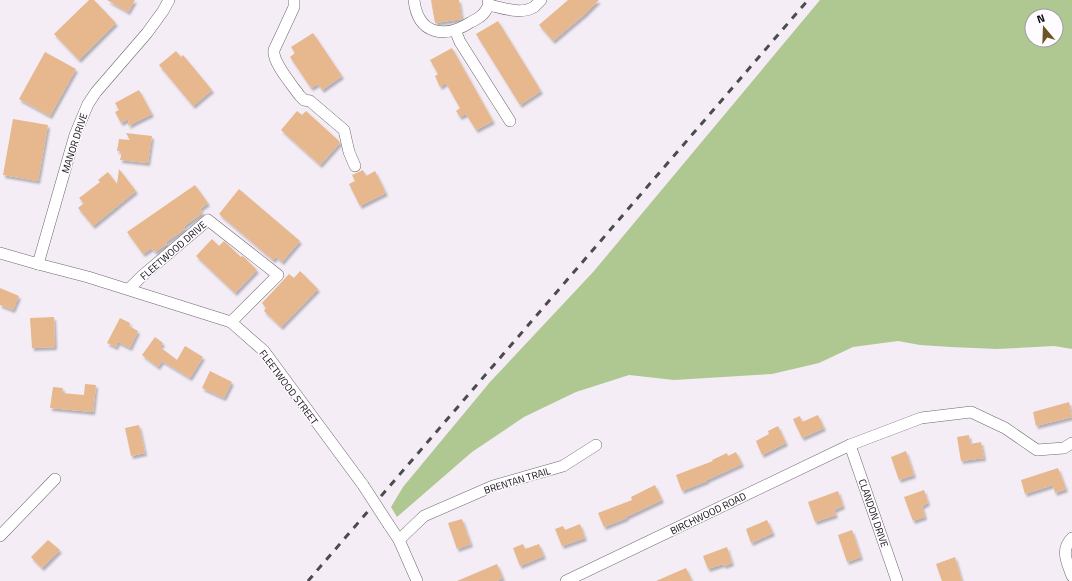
<svg xmlns="http://www.w3.org/2000/svg" width="1072" height="581" viewBox="0 0 1072 581" font-family="'Titillium Web',sans-serif">
  <defs>
    <filter id="shadow"><feDropShadow dx="2" dy="3" stdDeviation="1" flood-color="#0004"/></filter>
  </defs>
  <rect width="100%" height="100%" fill="#f4edf6"/>
  <!-- forest -->
  <path fill="#afc892" fill-rule="evenodd" d="M 820,0 L 1072,0 L 1072,349 L 1054,346 L 997,349 L 951,347 L 920,345 L 898,341 L 853,347 L 819,363 L 772,374 L 674,380 L 629,375 L 576,392 L 524,417 L 472,452 L 397,517 L 391,507 L 403,487 L 490,382 L 594,271 ZM 1032,16 L 1056,16 L 1056,40 L 1032,40 Z"/>
  <!-- building -->
  <g fill="#e7b78e" filter="url(#shadow)">
    <polygon points="89,0 94,0 116,23 79,60 54,34"/>
    <polygon points="107,0 135,0 128,12"/>
    <polygon points="431,0 459,0 462,19 435,23"/>
    <polygon points="568,0 599,0 585,14 553,41 539,25"/>
    <polygon points="498,21 541,91 520,105 476,34"/>
    <polygon points="313,33 342,76 322,90 318,84 311,88 290,57 295,53 291,47"/>
    <polygon points="452,48 493,121 476,130 466,114 460,117 456,111 460,108 446,83 440,87 435,76 438,74 430,60"/>
    <polygon points="176,51 181,57 183,55 212,90 193,106 159,65"/>
    <polygon points="45,52 76,69 50,116 19,99"/>
    <polygon points="139,90 152,114 128,126 129,119 121,123 115,112 119,110 115,103"/>
    <polygon points="297,111 302,115 306,111 339,141 340,143 320,165 281,130"/>
    <polygon points="13,119 48,125 38,181 3,175"/>
    <polygon points="126,133 152,136 148,163 120,160 122,151 117,151 119,139 130,140"/>
    <polygon points="119,169 136,191 93,226 78,208 84,203 79,198 100,182 98,180 108,172 117,184"/>
    <polygon points="363,170 366,176 375,171 386,193 360,206 349,184 355,181 352,175"/>
    <polygon points="195,185 208,203 200,209 203,213 184,226 185,229 166,242 167,244 155,252 152,248 143,254 127,232"/>
    <polygon points="239,189 300,241 282,262 276,257 273,260 219,214"/>
    <polygon points="212,239 219,246 224,241 241,257 242,256 244,257 257,270 235,293 196,256"/>
    <polygon points="300,271 318,289 281,327 264,311 266,308 262,303 289,274 294,278"/>
    <polygon points="0,288 19,296 13,310 0,305"/>
    <polygon points="54,317 55,347 32,348 30,318"/>
    <polygon points="120,318 130,323 129,326 138,331 130,348 118,342 116,347 107,343"/>
    <polygon points="155,337 163,343 160,347 177,360 185,346 203,357 190,378 162,361 158,367 142,355"/>
    <polygon points="210,371 232,382 224,398 202,388"/>
    <polygon points="85,384 96,385 93,412 50,408 53,387 63,388 62,393 84,395"/>
    <polygon points="1069,402 1072,417 1036,426 1033,412"/>
    <polygon points="818,415 824,428 802,438 793,419 800,416 802,422"/>
    <polygon points="139,425 145,453 131,456 125,428"/>
    <polygon points="778,426 786,443 762,455 756,441 769,434 768,431"/>
    <polygon points="969,435 970,444 981,442 984,458 961,461 957,437"/>
    <polygon points="906,451 914,475 899,480 891,457"/>
    <polygon points="736,452 742,464 707,480 707,481 682,491 676,475 713,461 712,460 727,453 728,456"/>
    <polygon points="1058,468 1066,489 1055,493 1053,485 1025,494 1021,480"/>
    <polygon points="655,485 662,500 626,517 627,518 604,527 598,513 632,500 631,497"/>
    <polygon points="924,490 928,503 922,506 925,517 913,521 904,497"/>
    <polygon points="838,491 843,506 834,510 836,515 815,522 808,502"/>
    <polygon points="462,519 471,544 457,549 448,523"/>
    <polygon points="767,520 773,533 751,543 746,529"/>
    <polygon points="580,524 585,538 562,546 555,529 563,526 565,530"/>
    <polygon points="852,530 861,557 847,562 838,535"/>
    <polygon points="48,540 60,550 42,568 31,557"/>
    <polygon points="523,544 525,549 539,544 544,556 520,566 513,548"/>
    <polygon points="727,547 732,563 724,566 723,564 708,569 703,556"/>
    <polygon points="955,557 962,581 942,581 936,564"/>
    <polygon points="497,564 503,578 496,581 457,581"/>
    <polygon points="686,568 692,581 656,581"/>
  </g>
  <g fill="none" stroke-linecap="round" stroke-linejoin="round">
    <!-- minor casing -->
    <g stroke="#6d676e" stroke-width="12">
      <g id="minor">
        <path d="M 294,0 L 294,7 L 274,50 C 272,62 292,85 300,96 L 304,100 L 310,101 L 344,130 L 349,152 L 355,166"/>
        <path d="M 414,0 C 418,35 445,39 471,22 C 475,20 479,18 482,15 C 485,13 487,8 489,5 L 488,0"/>
        <path d="M 489,5 C 503,8 521,15 534,7 C 536,5 539,2 541,0"/>
        <polyline points="455,30 460,42 510,121"/>
        <polyline points="0,253 38,264 88,277 231,322 264,351 363,485"/>
        <polyline points="38,264 75,135 88,104 96,92 147,33 163,11 169,0"/>
        <polyline points="129,289 142,276 208,220 278,275 231,322"/>
        <polyline points="850,445 897,581"/>
        <polyline points="389,525 399,540 417,581"/>
        <polyline points="0,536 55,479"/>
        <path d="M 1072,538 C 1060,550 1067,562 1072,576"/>
        <polyline points="399,540 424,516 493,486 563,466 596,445"/>
        <polyline points="566,581 850,445 921,418 971,412 1005,428 1037,450 1064,448 1072,443"/>
      </g>
    </g>
    <!-- minor -->
    <use href="#minor" stroke="#fff" stroke-width="11"/>
    <!-- rail -->
    <polyline stroke="#4d4a4e" stroke-width="3" stroke-dasharray="7 7" stroke-linecap="butt" points="308,581 808,0"/>
    <!-- minor-bridge casing -->
    <g stroke="#6d676e" stroke-width="12" stroke-linecap="butt">
      <polyline id="minor-bridge" points="363,485 389,525"/>
    </g>
    <!-- minor-bridge -->
    <use href="#minor-bridge" stroke="#fff" stroke-width="11"/>
  </g>
  <g text-anchor="middle" stroke-width="3" stroke-linejoin="round" paint-order="stroke">
    <!-- street labels -->
    <g font-size="10" fill="#100e11" stroke="#fefcfe">
      <text transform="translate(74 143) rotate(-72)" y="4">MANOR DRIVE</text>
      <text transform="translate(173 250) rotate(-41)" y="4">FLEETWOOD DRIVE</text>
      <text transform="translate(289 387) rotate(53)" y="4">FLEETWOOD STREET</text>
      <text transform="translate(517 480) rotate(-17)" y="4">BRENTAN TRAIL</text>
      <text transform="translate(708 513) rotate(-26)" y="4">BIRCHWOOD ROAD</text>
      <text transform="translate(874 513) rotate(71)" y="4">CLANDON DRIVE</text>
    </g>
  </g>
  <!-- north arrow -->
  <g transform="translate(1044 28) rotate(341)"><circle r="19" fill="#fefcfe" stroke="#9f9d9f"/>
  <path d="M0-3L7 15L0 10L-7 15Z" fill="#6f5326"/>
  <text y="-6" font-size="11" font-weight="bold" text-anchor="middle" fill="#100e11">N</text>
  </g>
</svg>
